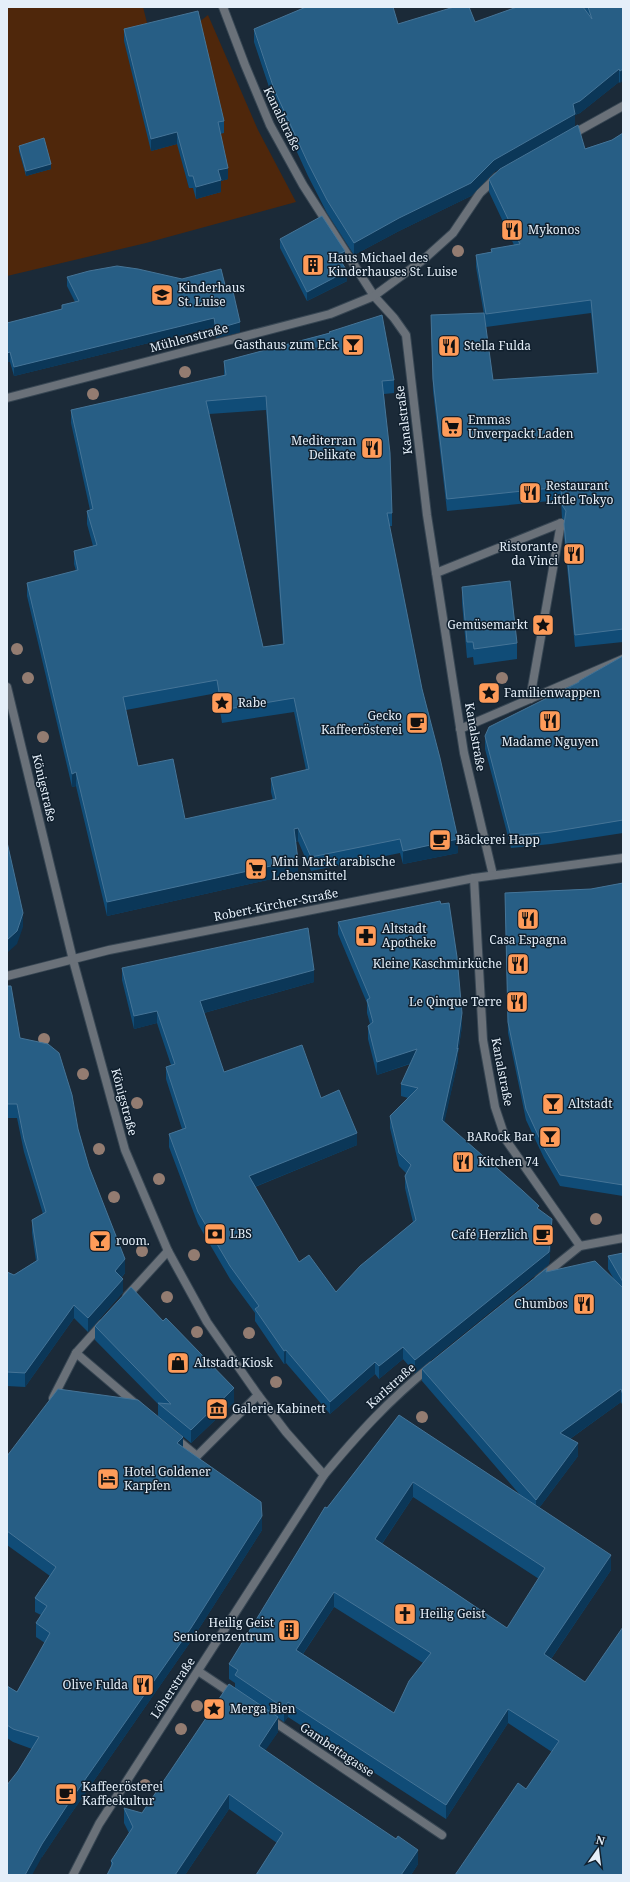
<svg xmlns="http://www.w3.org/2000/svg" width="630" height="1882" viewBox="0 0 630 1882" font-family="'Noto Serif',serif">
  <rect width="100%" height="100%" fill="#1b2a38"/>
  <!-- green -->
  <polygon fill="#4f270b" points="7,7 143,7 189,188 193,188 197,199 218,181 228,179 198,23 208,15 258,130 296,202 146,243 7,276"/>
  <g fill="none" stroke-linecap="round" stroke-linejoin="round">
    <!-- lane casing -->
    <g stroke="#374653" stroke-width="10">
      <g id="lane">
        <polyline points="127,1296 168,1251"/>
        <polyline points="102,1324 76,1353 137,1405"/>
        <polyline points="53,1398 76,1353"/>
        <polyline points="174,1437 197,1456"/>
        <polyline points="198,1671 234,1695"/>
        <polyline points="270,1719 442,1835"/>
      </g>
    </g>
    <!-- street casing -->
    <g stroke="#374653" stroke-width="10">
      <g id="street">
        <polyline points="223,7 245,65 270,125 303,185 374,296 394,318 406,335 427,515 464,753 493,875"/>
        <polyline points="571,135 623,106"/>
        <polyline points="7,398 330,314 374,296 423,260 453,233 480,193 497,177"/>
        <polyline points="436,573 561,523"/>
        <polyline points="7,687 73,960 125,1150 168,1251 207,1322 258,1395 286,1432 324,1475"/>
        <polyline points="530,699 561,523"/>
        <polyline points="460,729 623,659"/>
        <polyline points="474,878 483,1040 495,1107 506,1140 580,1246"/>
        <polyline points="7,976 109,950 474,878 623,858"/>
        <polyline points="539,1279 580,1246 623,1238"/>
        <polyline points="197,1456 258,1395"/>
        <path d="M 73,1875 L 99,1824 L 324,1475 C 359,1433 388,1401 431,1366"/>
      </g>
    </g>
    <!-- lane -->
    <use href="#lane" stroke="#6a7179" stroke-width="8"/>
    <!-- street -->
    <use href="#street" stroke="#6a7179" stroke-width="8"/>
  </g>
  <!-- trees -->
  <g fill="#937c71">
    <circle cx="458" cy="251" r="6"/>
    <circle cx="185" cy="372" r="6"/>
    <circle cx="93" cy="394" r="6"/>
    <circle cx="17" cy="649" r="6"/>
    <circle cx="28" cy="678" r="6"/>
    <circle cx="502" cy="678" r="6"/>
    <circle cx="43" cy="737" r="6"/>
    <circle cx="44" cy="1039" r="6"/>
    <circle cx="83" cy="1074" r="6"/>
    <circle cx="137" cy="1103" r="6"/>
    <circle cx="99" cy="1149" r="6"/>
    <circle cx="159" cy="1179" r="6"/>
    <circle cx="114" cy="1197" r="6"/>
    <circle cx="596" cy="1219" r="6"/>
    <circle cx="142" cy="1251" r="6"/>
    <circle cx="194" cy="1255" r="6"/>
    <circle cx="167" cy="1297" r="6"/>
    <circle cx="197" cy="1332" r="6"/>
    <circle cx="249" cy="1333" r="6"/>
    <circle cx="276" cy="1382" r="6"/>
    <circle cx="422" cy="1417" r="6"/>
    <circle cx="197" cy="1706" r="6"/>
    <circle cx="181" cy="1729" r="6"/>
    <circle cx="145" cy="1785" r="6"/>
  </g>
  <!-- wall -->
  <g fill="#104c77" fill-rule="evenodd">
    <polygon points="584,7 623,7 620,83 619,82 580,113 575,115 494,172 471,196 399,231 354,255 327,213 308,176 274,102 254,42 254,29 398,24 475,22 585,9"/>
    <polygon points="124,29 224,121 224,133 220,134 228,179 221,181 221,192 196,199 193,188 189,188 177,144 151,151 124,41"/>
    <polygon points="623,133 623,642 575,647 564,536 565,521 562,518 561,500 447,511 433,391 431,315 493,380 597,373 591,313 486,327 476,267 476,255 491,252 491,249 514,245 489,192 489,179 612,140"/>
    <polygon points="19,146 51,169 26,176 19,151"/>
    <polygon points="280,239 345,261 342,262 347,281 307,301 280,248"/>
    <polygon points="67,277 226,289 240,332 216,338 214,327 14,376 10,362 7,323 62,309 62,305 75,302 67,286"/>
    <path d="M 329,332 L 394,380 L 394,393 L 384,394 L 392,513 L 392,526 L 389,526 L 422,689 L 458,853 L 403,864 L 400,853 L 311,871 L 298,841 L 296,842 L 298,873 L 107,916 L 76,786 L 72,787 L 27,596 L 27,583 L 76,571 L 74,564 L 74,551 L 93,546 L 87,524 L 87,511 L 90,510 L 71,423 L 71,410 L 224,376 L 224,361 L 329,333 ZM 266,410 L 283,644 L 263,647 L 209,414 ZM 217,693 L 222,723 L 294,712 L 306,770 L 271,778 L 271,792 L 273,800 L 185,819 L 138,766 L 126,710 Z"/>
    <polygon points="462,587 517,643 517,659 474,665 473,657 467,658 462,603"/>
    <polygon points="623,656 623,833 551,844 511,848 485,749 485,736 579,683 579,681"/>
    <polygon points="623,883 623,1196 560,1186 544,1158 526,1120 508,1033 505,893 591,889"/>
    <polygon points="338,922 462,1026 458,1053 458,1061 444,1122 539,1210 552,1232 549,1264 415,1373 403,1359 379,1379 375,1374 330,1414 286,1363 284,1364 255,1321 255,1313 230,1279 198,1224 169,1147 169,1134 182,1129 166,1079 166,1067 171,1065 157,1023 134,1029 122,980 122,968 314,982 204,1013 224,1072 321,1098 357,1145 255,1187 299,1262 336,1292 413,1222 405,1188 405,1176 406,1173 399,1166 390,1128 390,1116 408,1098 401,1096 401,1084 410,1064 377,1075 368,1039 368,1026 370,1024 367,1013 367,1003 338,934"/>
    <polygon points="7,986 20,1038 78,1129 89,1167 125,1273 122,1277 123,1292 88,1332 74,1318 25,1387 7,1386 7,1272 14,1275 36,1261 32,1233 32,1220 43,1214 24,1152 17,1118 7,1118"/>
    <path d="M 623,1253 L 623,1407 L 621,1402 L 570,1439 L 578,1456 L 539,1508 L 611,1570 L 551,1659 L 623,1875 L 526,1789 L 552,1752 L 508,1723 L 446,1819 L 288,1717 L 284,1722 L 278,1718 L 278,1732 L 265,1750 L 418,1864 L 411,1875 L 256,1875 L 277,1843 L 229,1809 L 185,1875 L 107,1875 L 111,1868 L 111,1861 L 129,1833 L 124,1823 L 124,1808 L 142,1813 L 235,1688 L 235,1683 L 229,1679 L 229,1664 L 327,1508 L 399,1415 L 521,1496 L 422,1381 L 422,1369 L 547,1272 L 615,1281 L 608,1269 L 608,1256 ZM 413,1497 L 539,1579 L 507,1628 L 382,1544 ZM 334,1607 L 423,1663 L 394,1713 L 303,1654 Z"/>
    <polygon points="95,1326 234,1402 191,1443 158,1416 158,1404 95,1340"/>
    <polygon points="183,1447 262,1530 191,1641 68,1818 42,1857 18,1771 32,1749 13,1742 7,1738 7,1686 17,1692 45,1643 36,1637 36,1623 41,1615 35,1612 35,1598 50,1576 7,1545 7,1456"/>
  </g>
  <!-- shaded-wall -->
  <g fill="#0b3758">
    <polygon points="619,69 619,82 580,113 575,115 575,127 494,172 471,196 399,231 354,255 354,243 494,160 573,104"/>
    <polygon points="623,69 623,81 620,83 620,71"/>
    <polygon points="177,132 177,144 151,151 151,139"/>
    <polygon points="51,164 51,169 26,176 26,171"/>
    <polygon points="228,168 228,179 221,181 221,192 196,199 196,187 218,170"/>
    <polygon points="345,251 345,261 337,265 337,255"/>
    <polygon points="347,271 347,281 307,301 307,292"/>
    <polygon points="214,318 214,327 14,376 14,367"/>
    <polygon points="240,322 240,332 216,338 216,329"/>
    <polygon points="10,352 10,362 7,362 7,353"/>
    <polygon points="76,772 76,786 72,787 72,774"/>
    <polygon points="298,828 298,841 294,842 294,829"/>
    <polygon points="458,839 458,853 403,864 403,851"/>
    <polygon points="298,860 298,873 107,916 107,902"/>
    <polygon points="23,913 23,927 17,944 7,953 7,940"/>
    <polygon points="314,970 314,982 200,1014 200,1001"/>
    <polygon points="157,1011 157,1023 134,1029 134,1016"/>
    <polygon points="462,1013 462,1026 458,1053 458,1061 442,1133 442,1120 457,1049"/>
    <polygon points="417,1049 417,1061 377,1075 377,1062"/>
    <polygon points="357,1133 357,1145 249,1189 249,1176"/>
    <polygon points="552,1219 552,1232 549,1264 415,1373 415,1360"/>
    <polygon points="125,1259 125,1273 115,1284 115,1271"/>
    <polygon points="123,1279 123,1292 88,1332 88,1318"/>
    <polygon points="74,1305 74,1318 25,1387 25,1373"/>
    <polygon points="403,1347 403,1359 379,1379 379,1366"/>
    <polygon points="286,1350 286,1363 284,1364 284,1351"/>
    <polygon points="375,1362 375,1374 330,1414 330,1402"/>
    <polygon points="234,1388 234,1402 191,1443 191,1430"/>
    <polygon points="621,1389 621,1402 560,1446 560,1433"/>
    <polygon points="183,1437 183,1451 177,1443"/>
    <polygon points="578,1443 578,1456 536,1512 536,1500"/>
    <polygon points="413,1482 413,1497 375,1554 375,1539"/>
    <polygon points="262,1516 262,1530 191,1641 68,1818 42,1857 32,1875 25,1875 42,1844 68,1804"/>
    <polygon points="611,1555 611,1570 544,1669 544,1654"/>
    <polygon points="334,1592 334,1607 296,1664 296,1650"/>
    <polygon points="288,1702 288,1717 284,1722 284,1708"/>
    <polygon points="508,1709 508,1723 446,1819 446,1805"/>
    <polygon points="278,1717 278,1732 259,1760 259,1746"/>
    <polygon points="229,1794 229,1809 185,1875 175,1875"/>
    <polygon points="418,1850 418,1864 411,1875 401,1875"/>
  </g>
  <!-- building -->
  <g fill="#275e85" stroke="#457497" fill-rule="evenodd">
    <polygon points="306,7 393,7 398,24 454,7 469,7 475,22 517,7 583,7 592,19 588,7 623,7 623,69 620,71 619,69 580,101 573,104 575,114 494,160 471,183 399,218 354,243 327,200 308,163 274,89 254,29"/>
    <polygon points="198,11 224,121 218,122 228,168 218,170 221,180 196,187 193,176 189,176 177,132 151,139 124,29"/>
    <polygon points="578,125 585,149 612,140 623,133 623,629 575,635 564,524 566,511 562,505 561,487 447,499 433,379 431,315 484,313 493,380 598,373 591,300 486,314 476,255 492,252 491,249 520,244 489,179 500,169"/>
    <polygon points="44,138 51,164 26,171 19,146"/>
    <polygon points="322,216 345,251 337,255 347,271 307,292 280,239"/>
    <polygon points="117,266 138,269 182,279 221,269 226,289 232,287 240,322 216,329 214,318 14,367 10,352 7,353 7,323 62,309 62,305 79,301 67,277 89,271"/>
    <path d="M 382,315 L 394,380 L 382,381 L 390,453 L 392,513 L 387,513 L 422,689 L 440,758 L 458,839 L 403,851 L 400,839 L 311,857 L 298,828 L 294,829 L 298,860 L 107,902 L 76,772 L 72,774 L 27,583 L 78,570 L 74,551 L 97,545 L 87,511 L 93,509 L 71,410 L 226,375 L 224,361 L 330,333 L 329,332 ZM 266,396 L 284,644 L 263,647 L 206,401 ZM 217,680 L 222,710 L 294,698 L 309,769 L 271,778 L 276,799 L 185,819 L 173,759 L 138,766 L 123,697 Z"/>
    <polygon points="510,581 517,643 474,649 473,642 467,642 462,587"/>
    <polygon points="623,656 623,820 551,832 511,836 485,736 489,727 579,682 579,681"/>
    <polygon points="7,842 23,913 17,931 7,940"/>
    <polygon points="623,883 623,1185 560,1175 544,1148 526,1109 508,1022 505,893 591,889"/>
    <polygon points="440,901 441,904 449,903 457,957 462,1013 457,1049 458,1048 442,1120 523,1191 539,1206 537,1208 552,1219 549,1252 415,1360 403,1347 379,1366 375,1362 330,1402 286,1350 284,1351 255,1309 259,1306 230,1266 198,1212 169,1134 186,1128 166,1067 175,1064 157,1011 134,1016 122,968 308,928 314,970 200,1001 224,1072 302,1045 321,1098 339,1090 357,1133 249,1176 299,1262 309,1255 336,1292 360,1266 416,1220 405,1176 411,1165 399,1153 390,1116 418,1088 401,1084 417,1049 377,1062 368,1026 373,1022 367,1000 370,998 338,922"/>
    <polygon points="7,986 11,986 20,1038 48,1044 59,1053 72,1095 78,1129 89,1167 125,1259 115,1271 123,1279 88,1318 74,1305 25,1373 7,1372 7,1272 14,1275 38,1260 32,1220 46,1212 24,1139 17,1104 7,1104"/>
    <polygon points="623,1253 623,1282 608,1256"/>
    <polygon points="595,1261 623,1288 623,1395 621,1389 560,1433 578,1443 536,1500 422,1369 547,1268 546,1272"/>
    <polygon points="131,1287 163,1321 166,1318 234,1388 191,1430 158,1403 171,1404 95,1326"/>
    <polygon points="58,1389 138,1400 183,1437 177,1443 261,1502 262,1516 191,1628 68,1804 42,1844 25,1875 7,1875 7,1785 18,1771 39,1737 13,1729 7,1725 7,1686 17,1692 50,1633 36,1623 47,1606 35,1598 56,1567 7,1531 7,1456"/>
    <path d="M 399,1415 L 611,1555 L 544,1654 L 585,1682 L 623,1627 L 623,1875 L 455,1875 L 518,1783 L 526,1789 L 559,1741 L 508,1709 L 446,1805 L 288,1702 L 284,1708 L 235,1675 L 238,1670 L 229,1664 L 325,1507 L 327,1508 ZM 413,1482 L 545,1568 L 507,1628 L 375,1539 ZM 334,1592 L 431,1653 L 409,1681 L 394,1713 L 296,1650 Z"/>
    <polygon points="229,1684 278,1717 259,1746 317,1786 396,1839 398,1836 418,1850 401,1875 256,1875 283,1833 229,1794 175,1875 107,1875 113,1863 111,1861 133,1827 124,1808 142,1813"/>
  </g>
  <!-- icons -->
  <defs>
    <g id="restaurant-square" transform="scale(1.15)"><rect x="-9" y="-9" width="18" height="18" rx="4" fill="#fe9b59" stroke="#11202e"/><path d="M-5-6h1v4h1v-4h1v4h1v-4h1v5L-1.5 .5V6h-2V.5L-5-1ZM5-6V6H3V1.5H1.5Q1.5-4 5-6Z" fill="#111"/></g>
    <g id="building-square" transform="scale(1.15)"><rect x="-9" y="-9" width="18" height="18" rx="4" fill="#fe9b59" stroke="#11202e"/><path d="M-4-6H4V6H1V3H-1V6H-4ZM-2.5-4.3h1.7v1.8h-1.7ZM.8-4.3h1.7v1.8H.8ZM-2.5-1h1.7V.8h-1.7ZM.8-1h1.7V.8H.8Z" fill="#111"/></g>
    <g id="school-square" transform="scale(1.15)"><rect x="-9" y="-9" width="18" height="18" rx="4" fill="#fe9b59" stroke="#11202e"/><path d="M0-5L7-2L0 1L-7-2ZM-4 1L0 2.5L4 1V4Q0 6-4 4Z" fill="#111"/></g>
    <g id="bar-square" transform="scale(1.15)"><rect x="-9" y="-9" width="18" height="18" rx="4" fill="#fe9b59" stroke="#11202e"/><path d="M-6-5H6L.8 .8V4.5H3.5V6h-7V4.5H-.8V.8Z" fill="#111"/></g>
    <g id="supermarket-square" transform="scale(1.15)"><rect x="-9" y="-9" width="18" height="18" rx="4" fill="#fe9b59" stroke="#11202e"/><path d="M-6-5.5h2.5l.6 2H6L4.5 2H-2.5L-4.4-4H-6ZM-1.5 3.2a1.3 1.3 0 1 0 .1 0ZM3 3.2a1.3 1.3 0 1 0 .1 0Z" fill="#111"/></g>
    <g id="sight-square" transform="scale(1.15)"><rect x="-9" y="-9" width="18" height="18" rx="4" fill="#fe9b59" stroke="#11202e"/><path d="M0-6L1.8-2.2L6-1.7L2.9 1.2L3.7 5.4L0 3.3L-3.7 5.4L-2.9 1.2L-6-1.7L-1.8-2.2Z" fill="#111"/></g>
    <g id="cafe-square" transform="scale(1.15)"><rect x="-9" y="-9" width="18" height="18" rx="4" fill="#fe9b59" stroke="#11202e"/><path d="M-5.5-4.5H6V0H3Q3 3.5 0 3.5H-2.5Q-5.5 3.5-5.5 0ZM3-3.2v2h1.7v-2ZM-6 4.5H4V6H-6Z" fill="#111"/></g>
    <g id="pharmacy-square" transform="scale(1.15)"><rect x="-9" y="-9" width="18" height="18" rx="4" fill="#fe9b59" stroke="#11202e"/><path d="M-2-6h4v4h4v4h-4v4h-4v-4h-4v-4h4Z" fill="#111"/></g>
    <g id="bank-square" transform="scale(1.15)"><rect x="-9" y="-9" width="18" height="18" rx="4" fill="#fe9b59" stroke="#11202e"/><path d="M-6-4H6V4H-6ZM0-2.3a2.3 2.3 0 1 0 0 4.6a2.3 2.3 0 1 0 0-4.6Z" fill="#111"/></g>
    <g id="shop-square" transform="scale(1.15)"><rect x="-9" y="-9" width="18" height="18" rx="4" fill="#fe9b59" stroke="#11202e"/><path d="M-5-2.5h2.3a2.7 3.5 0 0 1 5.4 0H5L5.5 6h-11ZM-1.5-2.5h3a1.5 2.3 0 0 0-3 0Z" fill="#111"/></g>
    <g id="museum-square" transform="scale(1.15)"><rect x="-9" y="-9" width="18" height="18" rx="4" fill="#fe9b59" stroke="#11202e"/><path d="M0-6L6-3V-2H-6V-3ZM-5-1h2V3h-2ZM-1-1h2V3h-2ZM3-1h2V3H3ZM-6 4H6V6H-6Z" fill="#111"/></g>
    <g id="hotel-square" transform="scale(1.15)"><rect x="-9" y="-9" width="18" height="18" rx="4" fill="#fe9b59" stroke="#11202e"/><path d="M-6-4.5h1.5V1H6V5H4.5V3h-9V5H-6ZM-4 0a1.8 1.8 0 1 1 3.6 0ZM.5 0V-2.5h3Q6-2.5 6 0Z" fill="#111"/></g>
    <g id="church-square" transform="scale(1.15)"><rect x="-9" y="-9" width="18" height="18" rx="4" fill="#fe9b59" stroke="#11202e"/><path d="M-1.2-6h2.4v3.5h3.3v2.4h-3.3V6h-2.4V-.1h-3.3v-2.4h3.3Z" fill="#111"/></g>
  </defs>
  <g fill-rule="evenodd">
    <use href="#restaurant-square" x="512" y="230"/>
    <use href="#building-square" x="313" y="265"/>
    <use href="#school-square" x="162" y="295"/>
    <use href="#bar-square" x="353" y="345"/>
    <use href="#restaurant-square" x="449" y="346"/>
    <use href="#supermarket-square" x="452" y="427"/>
    <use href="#restaurant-square" x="372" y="448"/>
    <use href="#restaurant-square" x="530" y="493"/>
    <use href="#restaurant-square" x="574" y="554"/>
    <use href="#sight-square" x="543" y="625"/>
    <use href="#sight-square" x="489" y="693"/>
    <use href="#sight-square" x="222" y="703"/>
    <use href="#restaurant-square" x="550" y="721"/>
    <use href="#cafe-square" x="417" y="723"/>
    <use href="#cafe-square" x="440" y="840"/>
    <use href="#supermarket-square" x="256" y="869"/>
    <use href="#restaurant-square" x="528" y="919"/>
    <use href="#pharmacy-square" x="366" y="936"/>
    <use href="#restaurant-square" x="518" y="964"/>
    <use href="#restaurant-square" x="517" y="1002"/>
    <use href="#bar-square" x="553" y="1104"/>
    <use href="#bar-square" x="550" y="1137"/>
    <use href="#restaurant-square" x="463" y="1162"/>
    <use href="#bank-square" x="215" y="1234"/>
    <use href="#cafe-square" x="543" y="1235"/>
    <use href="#bar-square" x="100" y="1241"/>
    <use href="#restaurant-square" x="584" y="1304"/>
    <use href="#shop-square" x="178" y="1363"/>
    <use href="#museum-square" x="217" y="1409"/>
    <use href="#hotel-square" x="108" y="1479"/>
    <use href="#church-square" x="405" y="1614"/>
    <use href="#building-square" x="289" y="1630"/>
    <use href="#restaurant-square" x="143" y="1685"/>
    <use href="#sight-square" x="214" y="1709"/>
    <use href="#cafe-square" x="66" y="1794"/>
  </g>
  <g text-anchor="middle" stroke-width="3" stroke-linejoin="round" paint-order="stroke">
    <!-- street labels -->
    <g font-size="12" fill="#e5eff9" stroke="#11202e">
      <text transform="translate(282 119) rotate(64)" y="4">Kanalstraße</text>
      <text transform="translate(189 338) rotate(-15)" y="4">Mühlenstraße</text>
      <text transform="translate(404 420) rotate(-97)" y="4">Kanalstraße</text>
      <text transform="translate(475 737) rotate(80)" y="4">Kanalstraße</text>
      <text transform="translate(44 788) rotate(77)" y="4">Königstraße</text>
      <text transform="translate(276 905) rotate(-11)" y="4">Robert-Kircher-Straße</text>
      <text transform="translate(502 1072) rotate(79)" y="4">Kanalstraße</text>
      <text transform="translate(124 1102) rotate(75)" y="4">Königstraße</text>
      <text transform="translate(391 1386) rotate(-42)" y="4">Karlstraße</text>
      <text transform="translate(173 1688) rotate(-57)" y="4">Löherstraße</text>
      <text transform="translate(337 1750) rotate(34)" y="4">Gambettagasse</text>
    </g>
    <!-- poi labels -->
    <g font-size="12" fill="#e5eff9" stroke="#11202e" text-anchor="start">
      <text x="528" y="234">Mykonos</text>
      <text x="328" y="262">Haus Michael des<tspan x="328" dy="14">Kinderhauses St. Luise</tspan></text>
      <text x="178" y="292">Kinderhaus<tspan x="178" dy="14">St. Luise</tspan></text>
      <text x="338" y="349" text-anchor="end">Gasthaus zum Eck</text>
      <text x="464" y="350">Stella Fulda</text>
      <text x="468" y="424">Emmas<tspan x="468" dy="14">Unverpackt Laden</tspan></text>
      <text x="356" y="445" text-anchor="end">Mediterran<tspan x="356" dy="14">Delikate</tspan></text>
      <text x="546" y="490">Restaurant<tspan x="546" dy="14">Little Tokyo</tspan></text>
      <text x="558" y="551" text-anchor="end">Ristorante<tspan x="558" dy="14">da Vinci</tspan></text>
      <text x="528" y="629" text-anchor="end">Gemüsemarkt</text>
      <text x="504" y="697">Familienwappen</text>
      <text x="238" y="707">Rabe</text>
      <text x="402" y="720" text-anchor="end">Gecko<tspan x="402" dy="14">Kaffeerösterei</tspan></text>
      <text x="550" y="746" text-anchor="middle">Madame Nguyen</text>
      <text x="456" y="844">Bäckerei Happ</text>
      <text x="272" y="866">Mini Markt arabische<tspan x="272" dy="14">Lebensmittel</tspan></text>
      <text x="382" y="933">Altstadt<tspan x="382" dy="14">Apotheke</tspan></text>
      <text x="528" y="944" text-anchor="middle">Casa Espagna</text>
      <text x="502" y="968" text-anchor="end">Kleine Kaschmirküche</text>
      <text x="502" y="1006" text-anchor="end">Le Qinque Terre</text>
      <text x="568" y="1108">Altstadt</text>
      <text x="534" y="1141" text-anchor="end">BARock Bar</text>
      <text x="478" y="1166">Kitchen 74</text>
      <text x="230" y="1238">LBS</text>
      <text x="528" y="1239" text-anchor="end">Café Herzlich</text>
      <text x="116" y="1245">room.</text>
      <text x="568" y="1308" text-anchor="end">Chumbos</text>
      <text x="194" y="1367">Altstadt Kiosk</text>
      <text x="232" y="1413">Galerie Kabinett</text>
      <text x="124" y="1476">Hotel Goldener<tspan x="124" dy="14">Karpfen</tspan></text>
      <text x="420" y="1618">Heilig Geist</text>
      <text x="274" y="1627" text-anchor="end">Heilig Geist<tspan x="274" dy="14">Seniorenzentrum</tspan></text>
      <text x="128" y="1689" text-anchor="end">Olive Fulda</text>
      <text x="230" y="1713">Merga Bien</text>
      <text x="82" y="1791">Kaffeerösterei<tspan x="82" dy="14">Kaffeekultur</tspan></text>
    </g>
  </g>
  <!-- border -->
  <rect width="630" height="1882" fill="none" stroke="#e5eff9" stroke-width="16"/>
  <!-- north arrow -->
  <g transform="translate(598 1850) rotate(14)" stroke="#11202e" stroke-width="3" paint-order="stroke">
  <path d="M0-3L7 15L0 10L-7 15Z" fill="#e5eff9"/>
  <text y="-6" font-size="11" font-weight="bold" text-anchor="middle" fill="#e5eff9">N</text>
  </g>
</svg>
